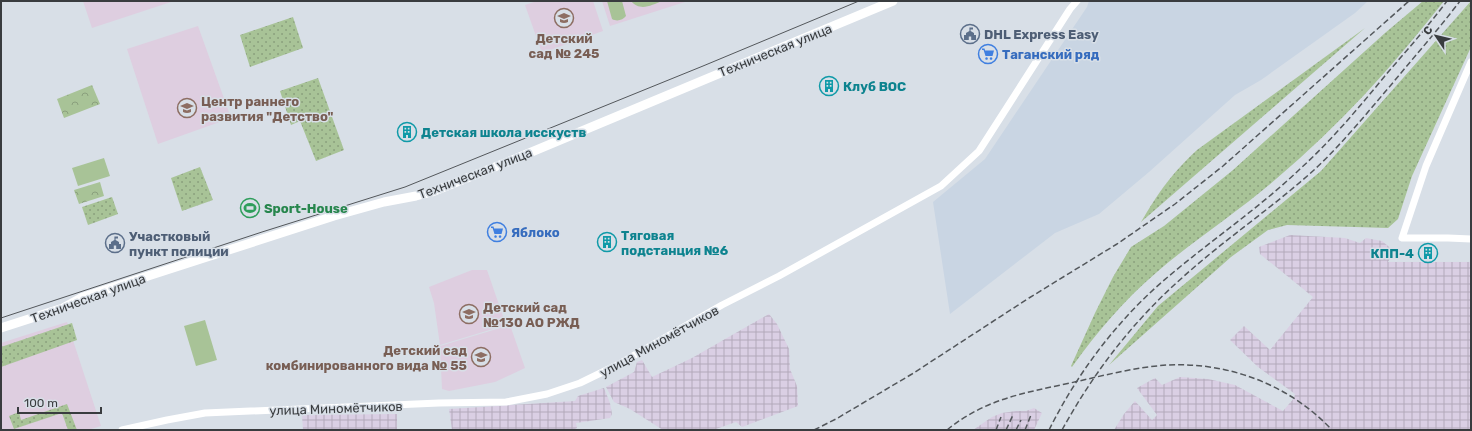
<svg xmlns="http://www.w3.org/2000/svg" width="1472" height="431" viewBox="0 0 1472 431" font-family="Rubik,sans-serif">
  <defs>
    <pattern id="industrial-grid" width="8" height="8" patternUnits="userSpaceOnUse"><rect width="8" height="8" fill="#dacfe4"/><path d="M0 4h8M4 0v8" fill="none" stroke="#b2a9ba"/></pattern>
    <pattern id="grass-dots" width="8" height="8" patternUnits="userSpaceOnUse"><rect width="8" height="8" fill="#a8c397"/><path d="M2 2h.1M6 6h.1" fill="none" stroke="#8aa07d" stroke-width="1.8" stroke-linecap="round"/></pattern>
    <pattern id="park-crowns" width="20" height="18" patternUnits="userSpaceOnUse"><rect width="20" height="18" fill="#a8c397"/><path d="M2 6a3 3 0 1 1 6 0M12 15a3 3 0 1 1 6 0" fill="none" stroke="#8aa07d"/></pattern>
  </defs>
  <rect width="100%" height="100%" fill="#d8dfe7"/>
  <!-- built -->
  <polygon fill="#c9d5e3" points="1089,1 1368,1 1355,13 1261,80 1235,95 1149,172 1099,214 1055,233 950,314 933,202 985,159 1087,7"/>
  <!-- industrial -->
  <g fill="url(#industrial-grid)">
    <polygon points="1290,235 1345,238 1360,243 1366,238 1382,241 1394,251 1388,262 1471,262 1471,430 1114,430 1124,414 1135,401 1152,420 1157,415 1137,388 1155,378 1162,385 1180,377 1208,379 1235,385 1283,411 1294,398 1295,394 1258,367 1230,340 1244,326 1270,350 1313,297 1260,254 1259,247"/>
    <polygon points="769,314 777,324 789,349 790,369 797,386 798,406 742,427 736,422 713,430 663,430 630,409 614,402 606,387 634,372 637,362 642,360 652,377 692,358"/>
    <polygon points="604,388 610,403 612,414 610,418 576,423 577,428 575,429 575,430 452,430 449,409 575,401 578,396"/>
    <polygon points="1034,408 1042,413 1034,430 973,430 992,417 1002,413 1016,411 1026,411"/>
    <polygon points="397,414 397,430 303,430 302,415"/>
  </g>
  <!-- education -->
  <g fill="#decee0">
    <polygon points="83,1 174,1 92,28"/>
    <polygon points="537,1 593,1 603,31 542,53 525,5"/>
    <polygon points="602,1 688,1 610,26"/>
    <polygon points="198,26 231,118 158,144 127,49"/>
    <polygon points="472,270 487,270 506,325 440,345 434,303 429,287"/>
    <polygon points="67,322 101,426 88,430 1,430 1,343"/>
    <polygon points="510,325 525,368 495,382 449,391 442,389 440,346"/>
  </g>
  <!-- grass -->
  <g fill="url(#grass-dots)">
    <path d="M 1423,1 L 1444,1 C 1394,65 1339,126 1276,179 C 1238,212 1195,239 1157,272 C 1124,300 1097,332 1072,367 L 1071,366 L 1095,313 L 1113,277 L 1131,247 L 1164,226 L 1233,170 L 1385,33 Z"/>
    <polygon points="1471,1 1471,47 1412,176 1398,219 1388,228 1287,225 1268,230 1231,257 1109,365 1158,306 1321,171"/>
    <polygon points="293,17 303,48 250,67 240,35"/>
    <path d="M 1365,28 L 1141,222 C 1158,193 1172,173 1197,150 Z"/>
    <polygon points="318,78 344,150 316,161 300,121 291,125 280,91"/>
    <polygon points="200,167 213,200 182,211 171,178"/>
    <polygon points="112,197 118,214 88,225 82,207"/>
    <polygon points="72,323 77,340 1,367 1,347"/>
    <polygon points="67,404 77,430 68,430 62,413 14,429 9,416 19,412 21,420"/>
  </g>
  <!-- park -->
  <g fill="url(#park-crowns)">
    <polygon points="92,85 100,104 64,118 57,99"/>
    <polygon points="100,182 104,196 79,204 74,190"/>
  </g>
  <!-- pitch -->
  <g fill="#a8c397">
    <path d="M 607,1 L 622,1 L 626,16 C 623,20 617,22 612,19 Z"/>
    <path d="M 631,1 L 662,1 C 652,5 640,12 631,1 Z"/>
    <polygon points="104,158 110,176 78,186 72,168"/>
    <polygon points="205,320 217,360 196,366 184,326"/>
  </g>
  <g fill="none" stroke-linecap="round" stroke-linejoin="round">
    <!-- minor -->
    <g stroke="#fff" stroke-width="7">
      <polyline points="1471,62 1426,166 1402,238 1448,238 1471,239"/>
      <polyline points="122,430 167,420 205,413 439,403 506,402 547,394 580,383 617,365 722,305 779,276 941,186 979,151 1070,9 1077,1"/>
    </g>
    <!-- major -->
    <polyline stroke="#fff" stroke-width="9" points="1,328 63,308 83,297 334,216 384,202 416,196 432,192 510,161 893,1"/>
    <!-- tram -->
    <polyline stroke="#53575b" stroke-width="1" points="1,318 262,232 405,187 703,66 859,1"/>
    <!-- rail -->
    <g stroke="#53575b" stroke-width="1.5" stroke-dasharray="6 3" stroke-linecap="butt">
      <polyline points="814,430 836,419 912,374 1029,298 1117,244 1175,204 1223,166 1409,1"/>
      <path d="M 947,430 C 985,399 1024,393 1070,383 C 1102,376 1135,367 1168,365 C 1229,362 1290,385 1332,430"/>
      <polyline points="996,430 1001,417"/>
      <polyline points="1006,430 1013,415"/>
      <polyline points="1016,430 1021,420"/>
      <polyline points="1025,430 1031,415"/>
      <path d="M 1049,430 C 1077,374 1115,323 1162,282 C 1207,243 1257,210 1300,169 C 1333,139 1361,105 1389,71 C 1409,48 1429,25 1447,1"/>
      <path d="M 1062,430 C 1094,372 1133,321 1183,277 C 1225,239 1272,208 1314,170 C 1342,144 1366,114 1391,85 C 1414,57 1438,30 1460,1"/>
    </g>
  </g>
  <!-- icons -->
  <defs>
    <g id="school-ring" transform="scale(1)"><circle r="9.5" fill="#d8dfe7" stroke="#8d6e63" stroke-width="1.5"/><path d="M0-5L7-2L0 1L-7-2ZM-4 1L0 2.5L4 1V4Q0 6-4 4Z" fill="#8d6e63"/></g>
    <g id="civic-ring" transform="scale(1)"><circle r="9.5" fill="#d8dfe7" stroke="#5c6f8a" stroke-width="1.5"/><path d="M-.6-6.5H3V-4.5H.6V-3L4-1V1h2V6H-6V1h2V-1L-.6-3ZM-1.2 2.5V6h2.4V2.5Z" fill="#5c6f8a"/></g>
    <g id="supermarket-ring" transform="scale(1)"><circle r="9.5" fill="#d8dfe7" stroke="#3f7fe0" stroke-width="1.5"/><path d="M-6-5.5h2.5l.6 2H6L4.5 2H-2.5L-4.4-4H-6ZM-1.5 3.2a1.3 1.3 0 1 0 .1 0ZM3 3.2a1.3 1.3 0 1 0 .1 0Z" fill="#3f7fe0"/></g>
    <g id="building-ring" transform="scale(1)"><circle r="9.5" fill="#d8dfe7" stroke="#0f9aa8" stroke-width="1.5"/><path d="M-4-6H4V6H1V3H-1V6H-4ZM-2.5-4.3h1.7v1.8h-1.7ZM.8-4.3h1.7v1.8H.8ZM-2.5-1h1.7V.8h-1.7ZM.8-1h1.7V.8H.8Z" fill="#0f9aa8"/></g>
    <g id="stadium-ring" transform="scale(1)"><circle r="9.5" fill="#d8dfe7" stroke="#2e9e5b" stroke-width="1.5"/><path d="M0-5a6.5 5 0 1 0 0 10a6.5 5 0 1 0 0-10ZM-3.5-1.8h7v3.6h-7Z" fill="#2e9e5b"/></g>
  </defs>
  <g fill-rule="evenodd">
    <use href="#school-ring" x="564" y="18"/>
    <use href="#civic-ring" x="970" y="34"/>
    <use href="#supermarket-ring" x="988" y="54"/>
    <use href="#building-ring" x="829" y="86"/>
    <use href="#school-ring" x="187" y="108"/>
    <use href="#building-ring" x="407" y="132"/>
    <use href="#stadium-ring" x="250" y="208"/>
    <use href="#supermarket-ring" x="497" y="232"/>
    <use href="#building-ring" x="607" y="242"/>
    <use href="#civic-ring" x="115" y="243"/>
    <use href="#building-ring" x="1428" y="253"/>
    <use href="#school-ring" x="469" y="314"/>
    <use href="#school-ring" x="481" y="357"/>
  </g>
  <g text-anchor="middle" stroke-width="3" stroke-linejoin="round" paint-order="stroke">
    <!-- service labels -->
    <g font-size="13" font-weight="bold" fill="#4e5e75" stroke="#d8dfe7" text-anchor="start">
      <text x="984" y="39">DHL Express Easy</text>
      <text x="129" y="241">Участковый<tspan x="129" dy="15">пункт полиции</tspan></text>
    </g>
    <!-- education labels -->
    <g font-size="13" font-weight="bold" fill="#785e54" stroke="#d8dfe7" text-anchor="start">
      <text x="564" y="43" text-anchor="middle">Детский<tspan x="564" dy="15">сад № 245</tspan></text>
      <text x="201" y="106">Центр раннего<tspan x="201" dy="15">развития "Детство"</tspan></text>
      <text x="483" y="312">Детский сад<tspan x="483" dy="15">№130 АО РЖД</tspan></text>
      <text x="467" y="355" text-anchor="end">Детский сад<tspan x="467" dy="15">комбинированного вида № 55</tspan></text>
    </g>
    <!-- street labels -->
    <g font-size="13" fill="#393c3f" stroke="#d8dfe7">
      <text transform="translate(775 50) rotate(-22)" y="5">Техническая улица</text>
      <text transform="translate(475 173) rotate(-21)" y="5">Техническая улица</text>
      <text transform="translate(88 298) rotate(-20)" y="5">Техническая улица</text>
      <text transform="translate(659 341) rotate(-29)" y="5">улица Миномётчиков</text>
      <text transform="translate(336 408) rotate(-2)" y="5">улица Миномётчиков</text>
    </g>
    <!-- shop labels -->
    <g font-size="13" font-weight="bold" fill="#366cbe" stroke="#d8dfe7" text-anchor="start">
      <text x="1002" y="59">Таганский ряд</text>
      <text x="511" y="237">Яблоко</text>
    </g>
    <!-- culture labels -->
    <g font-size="13" font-weight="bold" fill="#0d838f" stroke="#d8dfe7" text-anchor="start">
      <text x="843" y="91">Клуб ВОС</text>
      <text x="421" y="137">Детская школа исскуств</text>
      <text x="621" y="240">Тяговая<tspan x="621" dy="15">подстанция №6</tspan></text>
      <text x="1414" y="258" text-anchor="end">КПП-4</text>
    </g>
    <!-- leisure labels -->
    <g font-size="13" font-weight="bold" fill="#27864d" stroke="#d8dfe7" text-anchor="start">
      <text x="264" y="213">Sport-House</text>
    </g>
  </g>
  <!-- border -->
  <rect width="1472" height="431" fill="none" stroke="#393c3f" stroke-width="4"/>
  <!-- north arrow -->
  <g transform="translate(1436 36) rotate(305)" stroke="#d8dfe7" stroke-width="3" paint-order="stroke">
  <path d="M0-3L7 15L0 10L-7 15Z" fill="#393c3f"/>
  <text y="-6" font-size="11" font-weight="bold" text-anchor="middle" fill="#393c3f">С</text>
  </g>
  <!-- scale -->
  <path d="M18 407v6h83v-6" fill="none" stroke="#393c3f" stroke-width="2"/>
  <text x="24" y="407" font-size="12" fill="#393c3f" stroke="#d8dfe7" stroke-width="3" paint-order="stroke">100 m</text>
</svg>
